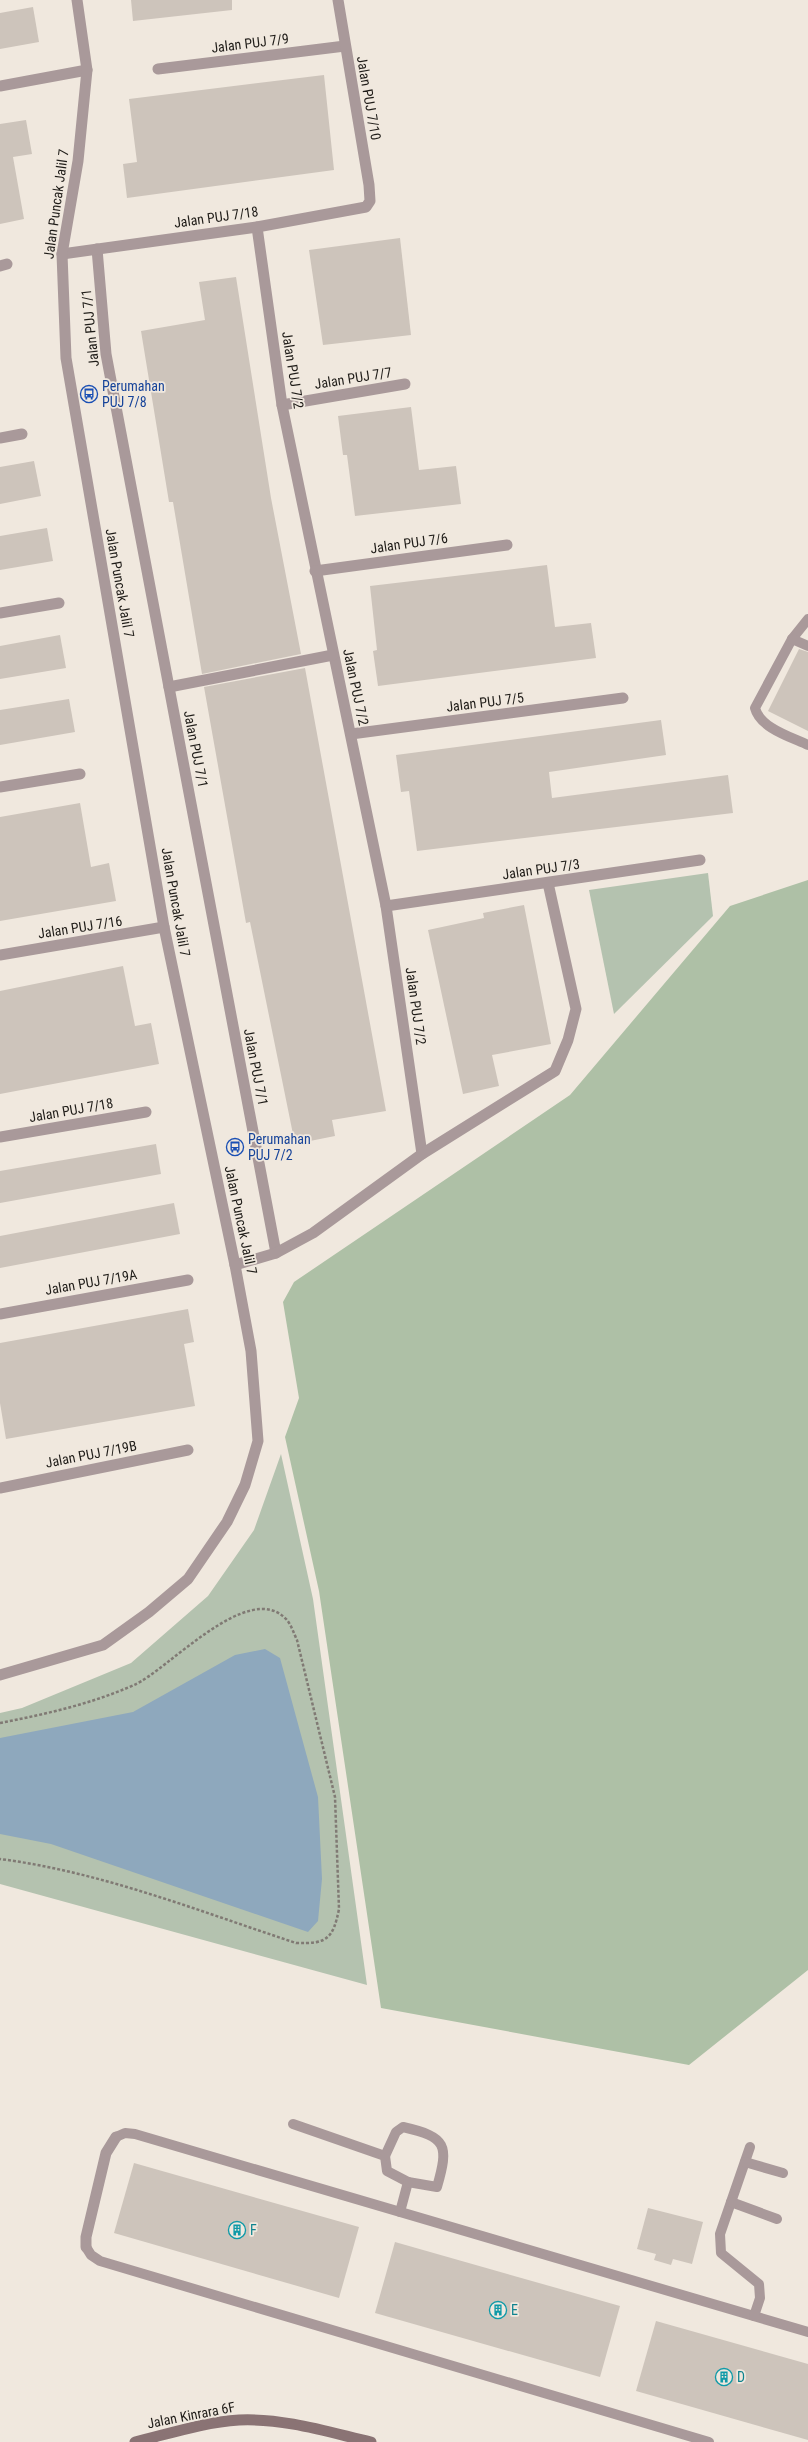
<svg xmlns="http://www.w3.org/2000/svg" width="808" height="2442" viewBox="0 0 808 2442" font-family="'Roboto Condensed',sans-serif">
  <rect width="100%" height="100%" fill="#f0e8de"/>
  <!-- green -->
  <g fill="#b4c2af">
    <polygon points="708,873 713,916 614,1014 589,890"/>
    <polygon points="281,1454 313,1599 367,1985 0,1884 0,1713 22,1708 131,1663 208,1596 254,1530"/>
  </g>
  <!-- forest -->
  <polygon fill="#aec0a6" points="808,880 808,1970 689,2065 381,2008 319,1591 285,1437 299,1398 283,1302 294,1282 570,1095 730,906"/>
  <!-- water -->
  <polygon fill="#8ea8bd" points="265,1649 280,1658 318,1797 322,1879 318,1921 308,1932 51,1844 0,1834 0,1738 133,1712 235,1655"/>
  <!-- building -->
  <g fill="#cdc4bb">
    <polygon points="131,0 232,0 232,10 133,21"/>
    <polygon points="33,7 39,42 0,49 0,13"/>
    <polygon points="324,75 334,170 127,198 123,164 137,162 129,99"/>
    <polygon points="26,120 32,154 13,157 24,219 0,224 0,124"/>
    <polygon points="400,238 411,335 323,345 309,250"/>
    <polygon points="236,277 271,498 301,654 202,674 173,502 169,502 141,331 205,320 199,282"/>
    <polygon points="411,407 419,470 456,466 461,504 355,516 347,455 343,455 338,416"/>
    <polygon points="34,461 41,496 0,504 0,467"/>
    <polygon points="47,528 53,561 0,570 0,536"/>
    <polygon points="547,565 555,627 591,623 596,658 378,686 373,651 377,650 370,586"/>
    <polygon points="60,635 66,668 0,679 0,646"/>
    <polygon points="799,649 808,652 808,731 768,711"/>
    <polygon points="305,668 386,1111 332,1120 335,1136 295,1144 250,922 246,923 204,687"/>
    <polygon points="69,699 75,732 0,745 0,710"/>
    <polygon points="661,720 666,755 549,772 552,798 728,775 733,813 417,851 409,791 401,792 396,755"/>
    <polygon points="80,803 91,867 109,863 116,901 0,921 0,817"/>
    <polygon points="524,905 551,1044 492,1055 499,1086 463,1094 428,930 484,918 483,913"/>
    <polygon points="123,966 135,1026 151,1023 159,1064 0,1094 0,991"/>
    <polygon points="156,1144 161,1174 0,1203 0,1171"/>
    <polygon points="174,1203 180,1234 0,1268 0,1236"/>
    <polygon points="188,1309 194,1342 184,1344 195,1406 6,1439 0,1403 0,1343"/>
    <polygon points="134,2163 359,2227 339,2298 114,2233"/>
    <polygon points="648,2208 703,2222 692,2264 673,2259 671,2265 654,2260 656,2254 637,2249"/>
    <polygon points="395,2242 620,2306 600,2377 375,2313"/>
    <polygon points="656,2321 808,2364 808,2440 636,2391"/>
  </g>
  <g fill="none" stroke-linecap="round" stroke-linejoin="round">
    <!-- path -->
    <path stroke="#807a74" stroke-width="2.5" stroke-dasharray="3 2" stroke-linecap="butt" d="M 0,1723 C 46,1714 91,1704 134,1685 C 167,1671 248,1579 286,1619 C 291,1624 294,1634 297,1640 L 335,1797 L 339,1909 C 333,1939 327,1944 296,1943 C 199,1911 101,1872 0,1859"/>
    <!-- service -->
    <g stroke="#a9999a" stroke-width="10">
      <path d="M 808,619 L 792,639 L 755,708 C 760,728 791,737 808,745"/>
      <polyline points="792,639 808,646"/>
      <polyline points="293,2124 385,2156 387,2171 408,2182 400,2212"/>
      <polyline points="116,2137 125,2133 135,2134 808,2332"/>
      <polyline points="750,2147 720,2234 721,2253 759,2284 760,2298 754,2316"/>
      <path d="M 385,2156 L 396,2132 L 403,2127 C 447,2137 449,2145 437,2187 L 408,2182"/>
      <polyline points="745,2162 783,2173"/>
      <polyline points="731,2202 777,2219"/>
      <polyline points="86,2247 91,2255 100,2261 709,2442"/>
    </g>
    <!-- minor -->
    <g stroke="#a9999a" stroke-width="11">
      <polyline points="158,69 345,46"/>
      <polyline points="0,86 87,70"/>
      <polyline points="257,227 282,405 386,906 422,1154"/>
      <polyline points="97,249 106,354 276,1253"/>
      <polyline points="62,254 257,227 366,207 370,201 369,185 338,0"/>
      <polyline points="0,266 7,264"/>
      <polyline points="282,405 405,384"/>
      <polyline points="0,438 22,434"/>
      <polyline points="315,571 507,545"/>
      <polyline points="0,613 59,603"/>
      <polyline points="169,687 333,655"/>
      <polyline points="351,734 623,698"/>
      <polyline points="0,787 80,774"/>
      <polyline points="386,906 700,860"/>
      <polyline points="0,955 164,927"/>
      <polyline points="0,1137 146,1112"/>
      <polyline points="235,1265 276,1253 313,1233 422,1154 555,1071 568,1040 576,1009 548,883"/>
      <polyline points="0,1314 188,1280"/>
      <polyline points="0,1488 188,1450"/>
      <polyline points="86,2247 86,2237 106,2153 116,2137"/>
    </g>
    <!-- tertiary -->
    <polyline stroke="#a9999a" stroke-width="11" points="0,1675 103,1645 149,1612 188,1579 227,1522 245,1485 258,1441 251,1351 235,1265 164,927 66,358 62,254 78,161 87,70 77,0"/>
    <!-- secondary -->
    <path stroke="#8a7374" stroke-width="11" d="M 135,2442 C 168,2434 204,2422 239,2420 C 284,2418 328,2432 371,2442"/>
  </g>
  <!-- icons -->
  <defs>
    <g id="bus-ring" transform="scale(0.9)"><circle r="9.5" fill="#f0e8de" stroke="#1a4fb4" stroke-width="1.5"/><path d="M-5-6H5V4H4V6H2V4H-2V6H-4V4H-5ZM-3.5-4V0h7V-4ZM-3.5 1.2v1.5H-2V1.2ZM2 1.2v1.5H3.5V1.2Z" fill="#1a4fb4"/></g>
    <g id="building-ring" transform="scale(0.9)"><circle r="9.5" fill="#f0e8de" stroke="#0f9aa8" stroke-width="1.5"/><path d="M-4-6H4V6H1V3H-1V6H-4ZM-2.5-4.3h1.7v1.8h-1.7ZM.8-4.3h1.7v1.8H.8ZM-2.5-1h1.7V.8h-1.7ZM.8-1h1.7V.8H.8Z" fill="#0f9aa8"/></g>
  </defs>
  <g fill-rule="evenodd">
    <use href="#bus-ring" x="89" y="394"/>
    <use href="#bus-ring" x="235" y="1147"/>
    <use href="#building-ring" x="237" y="2230"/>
    <use href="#building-ring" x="498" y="2310"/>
    <use href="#building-ring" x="724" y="2377"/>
  </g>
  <g text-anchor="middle" stroke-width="3.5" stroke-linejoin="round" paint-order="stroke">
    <!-- street labels -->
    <g font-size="14" fill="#1f1c18" stroke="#f0e8de">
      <text transform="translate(250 43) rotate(-7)" y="5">Jalan PUJ 7/9</text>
      <text transform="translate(369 98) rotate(80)" y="5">Jalan PUJ 7/10</text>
      <text transform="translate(56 204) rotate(-82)" y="5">Jalan Puncak Jalil 7</text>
      <text transform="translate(216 217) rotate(-8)" y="5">Jalan PUJ 7/18</text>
      <text transform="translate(90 328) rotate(-96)" y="5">Jalan PUJ 7/1</text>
      <text transform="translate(293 370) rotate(81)" y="5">Jalan PUJ 7/2</text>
      <text transform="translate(353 378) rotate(-9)" y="5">Jalan PUJ 7/7</text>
      <text transform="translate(409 543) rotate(-8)" y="5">Jalan PUJ 7/6</text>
      <text transform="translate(120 583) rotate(80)" y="5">Jalan Puncak Jalil 7</text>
      <text transform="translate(356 687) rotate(78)" y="5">Jalan PUJ 7/2</text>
      <text transform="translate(485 702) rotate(-7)" y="5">Jalan PUJ 7/5</text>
      <text transform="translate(196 749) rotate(79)" y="5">Jalan PUJ 7/1</text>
      <text transform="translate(541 869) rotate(-8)" y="5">Jalan PUJ 7/3</text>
      <text transform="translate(176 902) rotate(80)" y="5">Jalan Puncak Jalil 7</text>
      <text transform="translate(80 927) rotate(-9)" y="5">Jalan PUJ 7/16</text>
      <text transform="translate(416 1006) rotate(82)" y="5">Jalan PUJ 7/2</text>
      <text transform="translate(256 1067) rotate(79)" y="5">Jalan PUJ 7/1</text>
      <text transform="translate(71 1110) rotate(-10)" y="5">Jalan PUJ 7/18</text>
      <text transform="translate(241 1220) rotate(78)" y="5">Jalan Puncak Jalil 7</text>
      <text transform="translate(91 1282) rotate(-10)" y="5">Jalan PUJ 7/19A</text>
      <text transform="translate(91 1454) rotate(-11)" y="5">Jalan PUJ 7/19B</text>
      <text transform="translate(191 2415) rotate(-11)" y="5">Jalan Kinrara 6F</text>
    </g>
    <!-- transit labels -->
    <g font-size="14" fill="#164399" stroke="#f0e8de" text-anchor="start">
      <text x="102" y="391">Perumahan<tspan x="102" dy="16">PUJ 7/8</tspan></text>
      <text x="248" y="1144">Perumahan<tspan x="248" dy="16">PUJ 7/2</tspan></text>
    </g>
    <!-- culture labels -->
    <g font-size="14" fill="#0d838f" stroke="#f0e8de" text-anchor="start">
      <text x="250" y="2235">F</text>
      <text x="511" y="2315">E</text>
      <text x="737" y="2382">D</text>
    </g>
  </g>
</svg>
